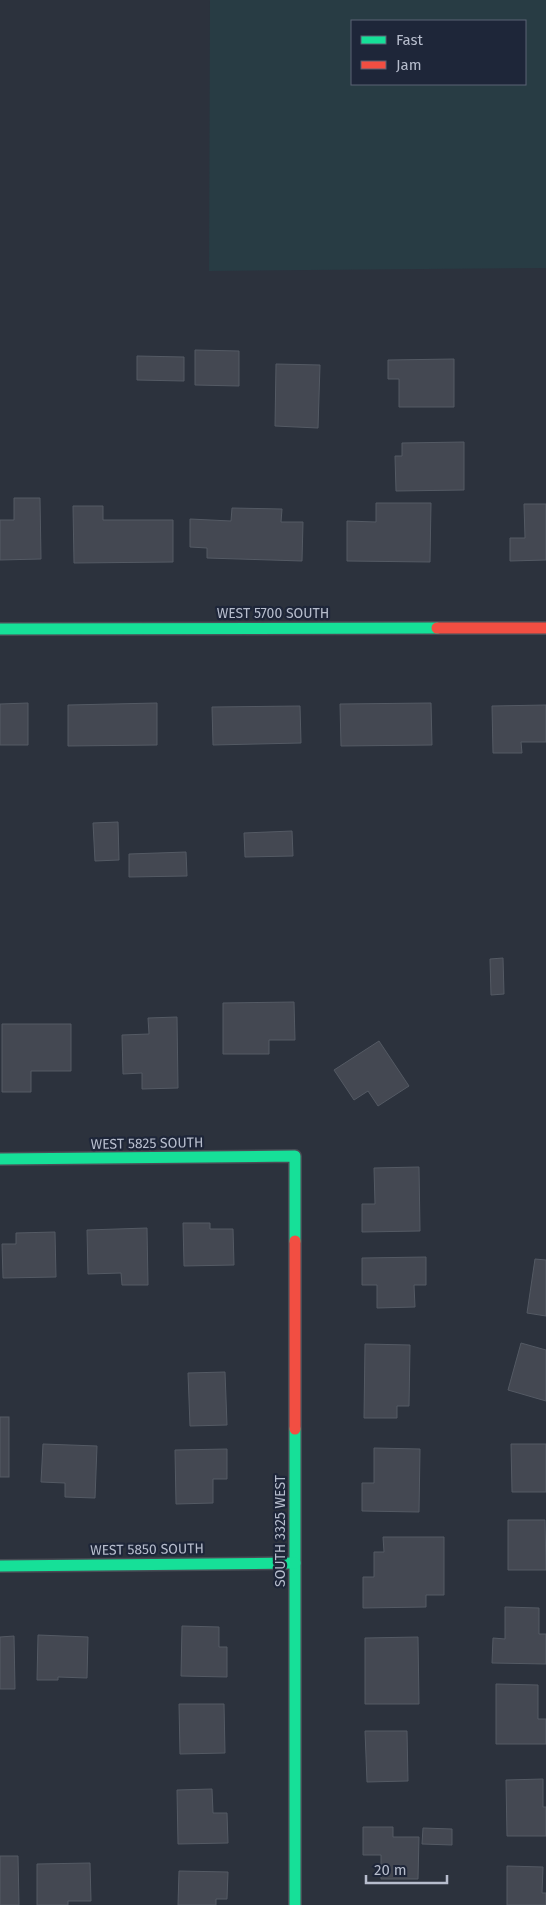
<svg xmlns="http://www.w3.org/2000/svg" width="546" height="1905" viewBox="0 0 546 1905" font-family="'Fira Sans',sans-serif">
  <rect width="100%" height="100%" fill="#2c323d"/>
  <!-- green -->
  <path fill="#283c44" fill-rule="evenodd" d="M 210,0 L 546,0 L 546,268 L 209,271 ZM 352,21 L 525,21 L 525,84 L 352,84 Z"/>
  <!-- building -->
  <g fill="#444852" stroke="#545a64">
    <polygon points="195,350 239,351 239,386 195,385"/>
    <polygon points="137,356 184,357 184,381 137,380"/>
    <polygon points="454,359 454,407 399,407 399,379 388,379 388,360"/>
    <polygon points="276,364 320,365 318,428 275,426"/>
    <polygon points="464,442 464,490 396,491 395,456 402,456 402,443"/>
    <polygon points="14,498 40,498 41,559 0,560 0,520 14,520"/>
    <polygon points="376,503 431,503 430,562 347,561 347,521 376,522"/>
    <polygon points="524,504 546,504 546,560 510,561 510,538 525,538"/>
    <polygon points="73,506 103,506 103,520 173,520 173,562 74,563"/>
    <polygon points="232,508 282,509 281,522 303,522 302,561 207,558 207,548 190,547 190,519 231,521"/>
    <polygon points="28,703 28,745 0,745 0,704"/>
    <polygon points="157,703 157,745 68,746 68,705"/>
    <polygon points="431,703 432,745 341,746 340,704"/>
    <polygon points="546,705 546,742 521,742 522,753 493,753 492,706"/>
    <polygon points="300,706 301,743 213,745 212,707"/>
    <polygon points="118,822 119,860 95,861 93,823"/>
    <polygon points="292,831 293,856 245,857 244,833"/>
    <polygon points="186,852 187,876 129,877 129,854"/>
    <polygon points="503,958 504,994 491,995 490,959"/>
    <polygon points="294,1002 295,1040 269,1040 269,1054 223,1054 223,1003"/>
    <polygon points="177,1017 178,1088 142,1089 142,1073 123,1074 122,1035 149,1034 148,1018"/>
    <polygon points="2,1024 71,1024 71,1071 31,1071 31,1092 2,1092"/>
    <polygon points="379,1041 409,1086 378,1106 368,1091 354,1100 334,1070"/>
    <polygon points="419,1167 420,1231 362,1232 362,1204 375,1204 374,1168"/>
    <polygon points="183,1223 210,1223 210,1229 233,1229 234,1265 184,1266"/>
    <polygon points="147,1228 148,1285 122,1285 121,1273 88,1274 87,1230"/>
    <polygon points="55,1232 56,1277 3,1278 2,1244 16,1244 16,1233"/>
    <polygon points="426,1257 426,1285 414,1285 415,1307 377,1308 377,1285 362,1285 362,1258"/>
    <polygon points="535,1259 546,1260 546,1316 527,1313"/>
    <polygon points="521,1343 546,1350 546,1401 508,1390"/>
    <polygon points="365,1344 410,1345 409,1406 397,1406 397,1418 364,1418"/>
    <polygon points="225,1372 227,1425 190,1426 188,1373"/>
    <rect x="0" y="1417" width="9" height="60"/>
    <polygon points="43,1444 97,1446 95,1498 65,1497 65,1483 41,1482"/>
    <polygon points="511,1444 546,1444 546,1492 512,1492"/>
    <polygon points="374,1448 420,1449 419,1512 362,1511 362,1483 374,1483"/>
    <polygon points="227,1449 227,1479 213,1479 213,1503 176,1504 175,1450"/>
    <polygon points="508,1520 545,1520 546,1570 508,1570"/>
    <polygon points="383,1537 444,1537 444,1595 426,1595 426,1607 363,1608 363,1577 374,1577 374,1552 384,1552"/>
    <polygon points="505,1607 539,1608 539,1634 546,1634 546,1664 492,1663 493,1638 505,1639"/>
    <polygon points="182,1626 219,1627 219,1647 227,1647 227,1677 181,1676"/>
    <polygon points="38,1635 88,1637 87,1678 58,1677 58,1680 37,1680"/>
    <polygon points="14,1636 15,1689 0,1689 0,1637"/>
    <polygon points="418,1637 419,1704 365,1704 365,1638"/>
    <polygon points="496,1684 538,1685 538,1719 546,1719 546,1744 496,1744"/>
    <polygon points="179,1704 224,1704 225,1753 180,1754"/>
    <polygon points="365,1731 407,1731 408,1781 367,1782"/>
    <polygon points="543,1779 543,1807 546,1807 546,1836 507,1836 506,1780"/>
    <polygon points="212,1789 213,1813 227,1813 228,1843 178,1844 177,1790"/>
    <polygon points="363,1827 393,1827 393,1837 419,1837 418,1879 381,1879 381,1855 363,1855"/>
    <polygon points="423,1828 452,1829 452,1845 422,1844"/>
    <polygon points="0,1856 18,1856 19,1905 0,1905"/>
    <polygon points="90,1863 91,1901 68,1901 68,1905 37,1905 37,1864"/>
    <polygon points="507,1866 543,1867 542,1893 546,1893 546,1905 507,1905"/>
    <polygon points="179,1871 228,1872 227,1899 216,1899 216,1905 178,1905"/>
  </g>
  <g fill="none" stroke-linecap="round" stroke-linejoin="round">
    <!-- fast casing -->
    <g stroke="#494d56" stroke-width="14">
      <g id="fast">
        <polyline points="0,629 437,628"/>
        <polyline points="0,1159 295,1156 295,1241"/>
        <polyline points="295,1429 295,1905"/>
        <polyline points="0,1566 295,1563"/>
      </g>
    </g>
    <!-- jam casing -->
    <g stroke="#494d56" stroke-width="14">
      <g id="jam">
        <polyline points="437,628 546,628"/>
        <polyline points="295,1241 295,1429"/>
      </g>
    </g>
    <!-- fast -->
    <use href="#fast" stroke="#16e098" stroke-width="11"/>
    <!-- jam -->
    <use href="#jam" stroke="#f24e42" stroke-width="11"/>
  </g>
  <g text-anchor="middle" stroke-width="4.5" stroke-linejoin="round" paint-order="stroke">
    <!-- street labels -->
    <g font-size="14" fill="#b7bdcd" stroke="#1e2639">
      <text x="273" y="618">WEST 5700 SOUTH</text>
      <text transform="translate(147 1143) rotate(-1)" y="5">WEST 5825 SOUTH</text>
      <text transform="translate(280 1531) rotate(-90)" y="5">SOUTH 3325 WEST</text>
      <text transform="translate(147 1549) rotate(-1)" y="5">WEST 5850 SOUTH</text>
    </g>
  </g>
  <!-- legend -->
  <rect x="351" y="20" width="175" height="65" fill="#1e2639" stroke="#5b6274"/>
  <rect x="361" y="36" width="25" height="8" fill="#16e098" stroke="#5b6274"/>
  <text x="396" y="45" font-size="15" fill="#b7bdcd">Fast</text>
  <rect x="361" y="61" width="25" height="8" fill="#f24e42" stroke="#5b6274"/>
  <text x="396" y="70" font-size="15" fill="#b7bdcd">Jam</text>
  <!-- scale -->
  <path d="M366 1875v8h81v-8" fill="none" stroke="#b7bdcd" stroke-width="2.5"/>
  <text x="374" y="1875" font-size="15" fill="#b7bdcd" stroke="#1e2639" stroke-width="4" paint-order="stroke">20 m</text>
</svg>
